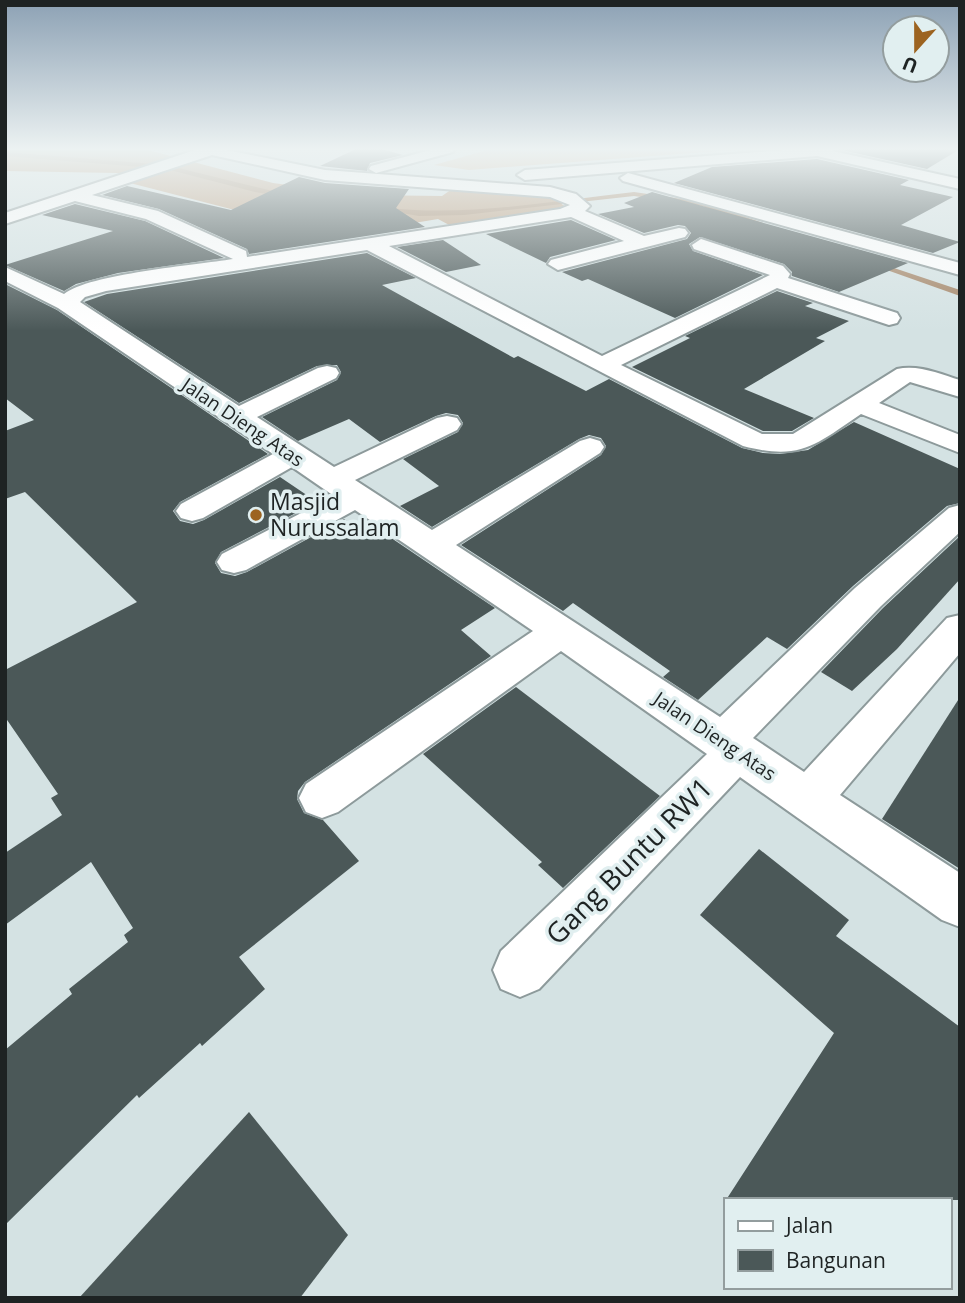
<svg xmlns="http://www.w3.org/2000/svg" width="965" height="1303" viewBox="0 0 965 1303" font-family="'Open Sans',sans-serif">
  <rect width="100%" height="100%" fill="#d4e2e3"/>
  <!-- green -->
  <polygon fill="#d2b293" points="491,149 744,149 469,170 434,165"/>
  <!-- forest -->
  <path fill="#b99a7b" d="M 5,149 L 144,149 L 273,183 L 363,195 L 442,196 L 455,187 C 489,190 541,184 568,209 L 451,226 L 438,219 L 402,225 L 258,216 L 130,183 L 144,178 L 117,173 L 5,171 Z"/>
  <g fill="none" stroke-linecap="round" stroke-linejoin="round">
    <!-- stream -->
    <g fill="#a38466" fill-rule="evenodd">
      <polygon points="5,152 166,165 289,195 286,197 255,192 166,169 5,156"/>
      <path d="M 634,192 L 703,202 L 763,223 L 756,225 L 702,206 L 634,196 L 464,215 L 419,216 L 378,209 L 381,207 C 465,218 550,201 634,192 Z"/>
      <polygon points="870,260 960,290 960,296 870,264"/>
    </g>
  </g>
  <!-- building -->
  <g fill="#4b5858">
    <polygon points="356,149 382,149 403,155 370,163 367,171 320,166"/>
    <polygon points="837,149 960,149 927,169"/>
    <polygon points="817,159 909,180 900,185 953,197 901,225 960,242 933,253 674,183 712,167"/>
    <polygon points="299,177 325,183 409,189 396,208 425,227 249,254 247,249 159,209 102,195 127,186 231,210"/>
    <polygon points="652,192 908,263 839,292 792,276 792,272 784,264 700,237 689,244 693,251 763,275 675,318 588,279 582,281 562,272 687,239 691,233 685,226 678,225 644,233 598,214 634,207 624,203"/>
    <polygon points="75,204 145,221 224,258 118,273 76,284 64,291 5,265 113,231 42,215"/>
    <polygon points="571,220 616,240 550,257 546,263 486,234"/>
    <polygon points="443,240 481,265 446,272 397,247"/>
    <polygon points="367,253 416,278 382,285 514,358 518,356 586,391 609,379 742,448 763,453 780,454 808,450 854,422 960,469 960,503 947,506 853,586 787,649 767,637 698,700 663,677 670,671 573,603 563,611 461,545 601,455 606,446 601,438 589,435 579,439 432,527 400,506 439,486 403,459 458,432 463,423 458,415 446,413 436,416 380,442 349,419 298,441 262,417 337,380 341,372 337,365 317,366 239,403 84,302 107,294"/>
    <polygon points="5,284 57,310 268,454 180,502 173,511 180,521 193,524 204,520 280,477 317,502 221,552 215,563 221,573 235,576 247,572 344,519 358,529 369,523 495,608 461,630 491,656 305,782 298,791 297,799 304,813 323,820 359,861 239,957 265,989 202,1046 200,1043 139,1098 137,1095 5,1225 5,1050 72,994 69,989 128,942 124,935 133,928 91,862 5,925 5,853 62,815 51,798 58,794 5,717 5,670 137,602 25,492 5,499 5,431 34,420 5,398"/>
    <polygon points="777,291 813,303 805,306 849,321 816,338 825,341 744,389 814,418 792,431 763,431 632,367 690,338 685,336"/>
    <polygon points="960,536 960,579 897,649 852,691 821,672 883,608"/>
    <polygon points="516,687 660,796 563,888 538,865 542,862 423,754"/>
    <polygon points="960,697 960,869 882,819"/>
    <polygon points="759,849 849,920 836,936 960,1027 960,1200 726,1200 834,1033 700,915"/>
    <polygon points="249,1112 348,1235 300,1298 79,1298"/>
  </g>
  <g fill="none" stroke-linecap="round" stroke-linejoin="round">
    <!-- minor casing -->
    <g stroke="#8d9a9b" stroke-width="4">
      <g id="minor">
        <path d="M 198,149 L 222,149 L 325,170 L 550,187 L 576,194 L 590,206 L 585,211 L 644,236 L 679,228 L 685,229 L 688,233 L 685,237 L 558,270 L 548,264 L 551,260 L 624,241 L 571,217 L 389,246 L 602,356 L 770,275 L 694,249 L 692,245 L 701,239 L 783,266 L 790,274 L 788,278 L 897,313 L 900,318 L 897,323 L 889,325 L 777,288 L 621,365 L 762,434 L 793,434 L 897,369 C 918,364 940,374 960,380 L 960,397 L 910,382 L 879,403 L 960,435 L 960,453 L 861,414 C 815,445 801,461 743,446 L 367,250 L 106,291 L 85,297 L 80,302 L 239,406 L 318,368 L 327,366 L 336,368 L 339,373 L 336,378 L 257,417 L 334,467 L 437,418 L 447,416 L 457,418 L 461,424 L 457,430 L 355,480 L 432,530 L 580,441 L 590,438 L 600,441 L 604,447 L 600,453 L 456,545 L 720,717 L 855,588 L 949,508 L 960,505 L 960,532 L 881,606 L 753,738 L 804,772 L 947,618 L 960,615 L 960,653 L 840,795 L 960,873 L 960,927 L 942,920 L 740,777 L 539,989 L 520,997 L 501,989 L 493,970 L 501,951 L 707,754 L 561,651 L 338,812 L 322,818 L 306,812 L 299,798 L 306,784 L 533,631 L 355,510 L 246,570 L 234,573 L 222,570 L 217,562 L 222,554 L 334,496 L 292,467 L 203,518 L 192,521 L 181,518 L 176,511 L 181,504 L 273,454 L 58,308 L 5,281 L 5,267 L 64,294 C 89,274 196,265 233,259 L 146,219 L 75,201 L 5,224 L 5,213 ZM 212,155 L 325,180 L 550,197 L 570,205 L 560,209 L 247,257 L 246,251 L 158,211 L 92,195 Z"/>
        <polygon points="434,149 455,149 453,152 376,173 369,169 371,166"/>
        <polygon points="796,149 835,149 833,151 960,179 960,189 817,156 525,180 517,175 525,170"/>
        <polygon points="628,173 960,263 960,275 623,181 620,178"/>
      </g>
    </g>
    <!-- minor -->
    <use href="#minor" fill="#fff" fill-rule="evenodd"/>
  </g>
  <!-- sky -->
  <linearGradient id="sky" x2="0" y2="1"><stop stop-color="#8ca1b4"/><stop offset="0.45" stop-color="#ecf2f2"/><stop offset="1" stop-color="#ecf2f2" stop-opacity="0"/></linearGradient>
  <rect width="965" height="331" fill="url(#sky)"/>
  <!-- markers -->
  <circle fill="#9c6320" stroke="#e1eff0" stroke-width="2.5" cx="256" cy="515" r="7"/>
  <g text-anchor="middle" stroke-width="7" stroke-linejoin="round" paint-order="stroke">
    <!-- far-street labels -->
    <g font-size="19" fill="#1e2323" stroke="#e1eff0">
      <text transform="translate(243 422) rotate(34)" y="7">Jalan Dieng Atas</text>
      <text transform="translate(715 736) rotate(34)" y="7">Jalan Dieng Atas</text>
    </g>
    <!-- poi labels -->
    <g font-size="23" fill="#1e2323" stroke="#e1eff0" text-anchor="start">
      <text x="270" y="510">Masjid<tspan x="270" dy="26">Nurussalam</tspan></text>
    </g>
    <!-- near-street labels -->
    <g font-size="28" fill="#1e2323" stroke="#e1eff0">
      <text transform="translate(629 861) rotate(-45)" y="10">Gang Buntu RW1</text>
    </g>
  </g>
  <!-- border -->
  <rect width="965" height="1303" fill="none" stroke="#1e2323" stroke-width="14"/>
  <!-- legend -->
  <rect x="724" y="1198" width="228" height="91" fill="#e1eff0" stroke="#939d9e" stroke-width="2"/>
  <rect x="738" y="1221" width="35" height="10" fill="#ffffff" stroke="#939d9e" stroke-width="2"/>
  <text x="786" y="1233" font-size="21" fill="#1e2323">Jalan</text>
  <rect x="738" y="1250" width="35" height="21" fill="#4b5858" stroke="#939d9e" stroke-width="2"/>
  <text x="786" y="1268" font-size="21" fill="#1e2323">Bangunan</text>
  <!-- north arrow -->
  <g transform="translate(916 49) rotate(201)"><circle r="33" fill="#e1eff0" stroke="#939d9e" stroke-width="2"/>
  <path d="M0-5L12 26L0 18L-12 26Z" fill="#9c6320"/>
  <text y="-10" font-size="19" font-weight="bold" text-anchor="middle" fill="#1e2323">U</text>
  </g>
</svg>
